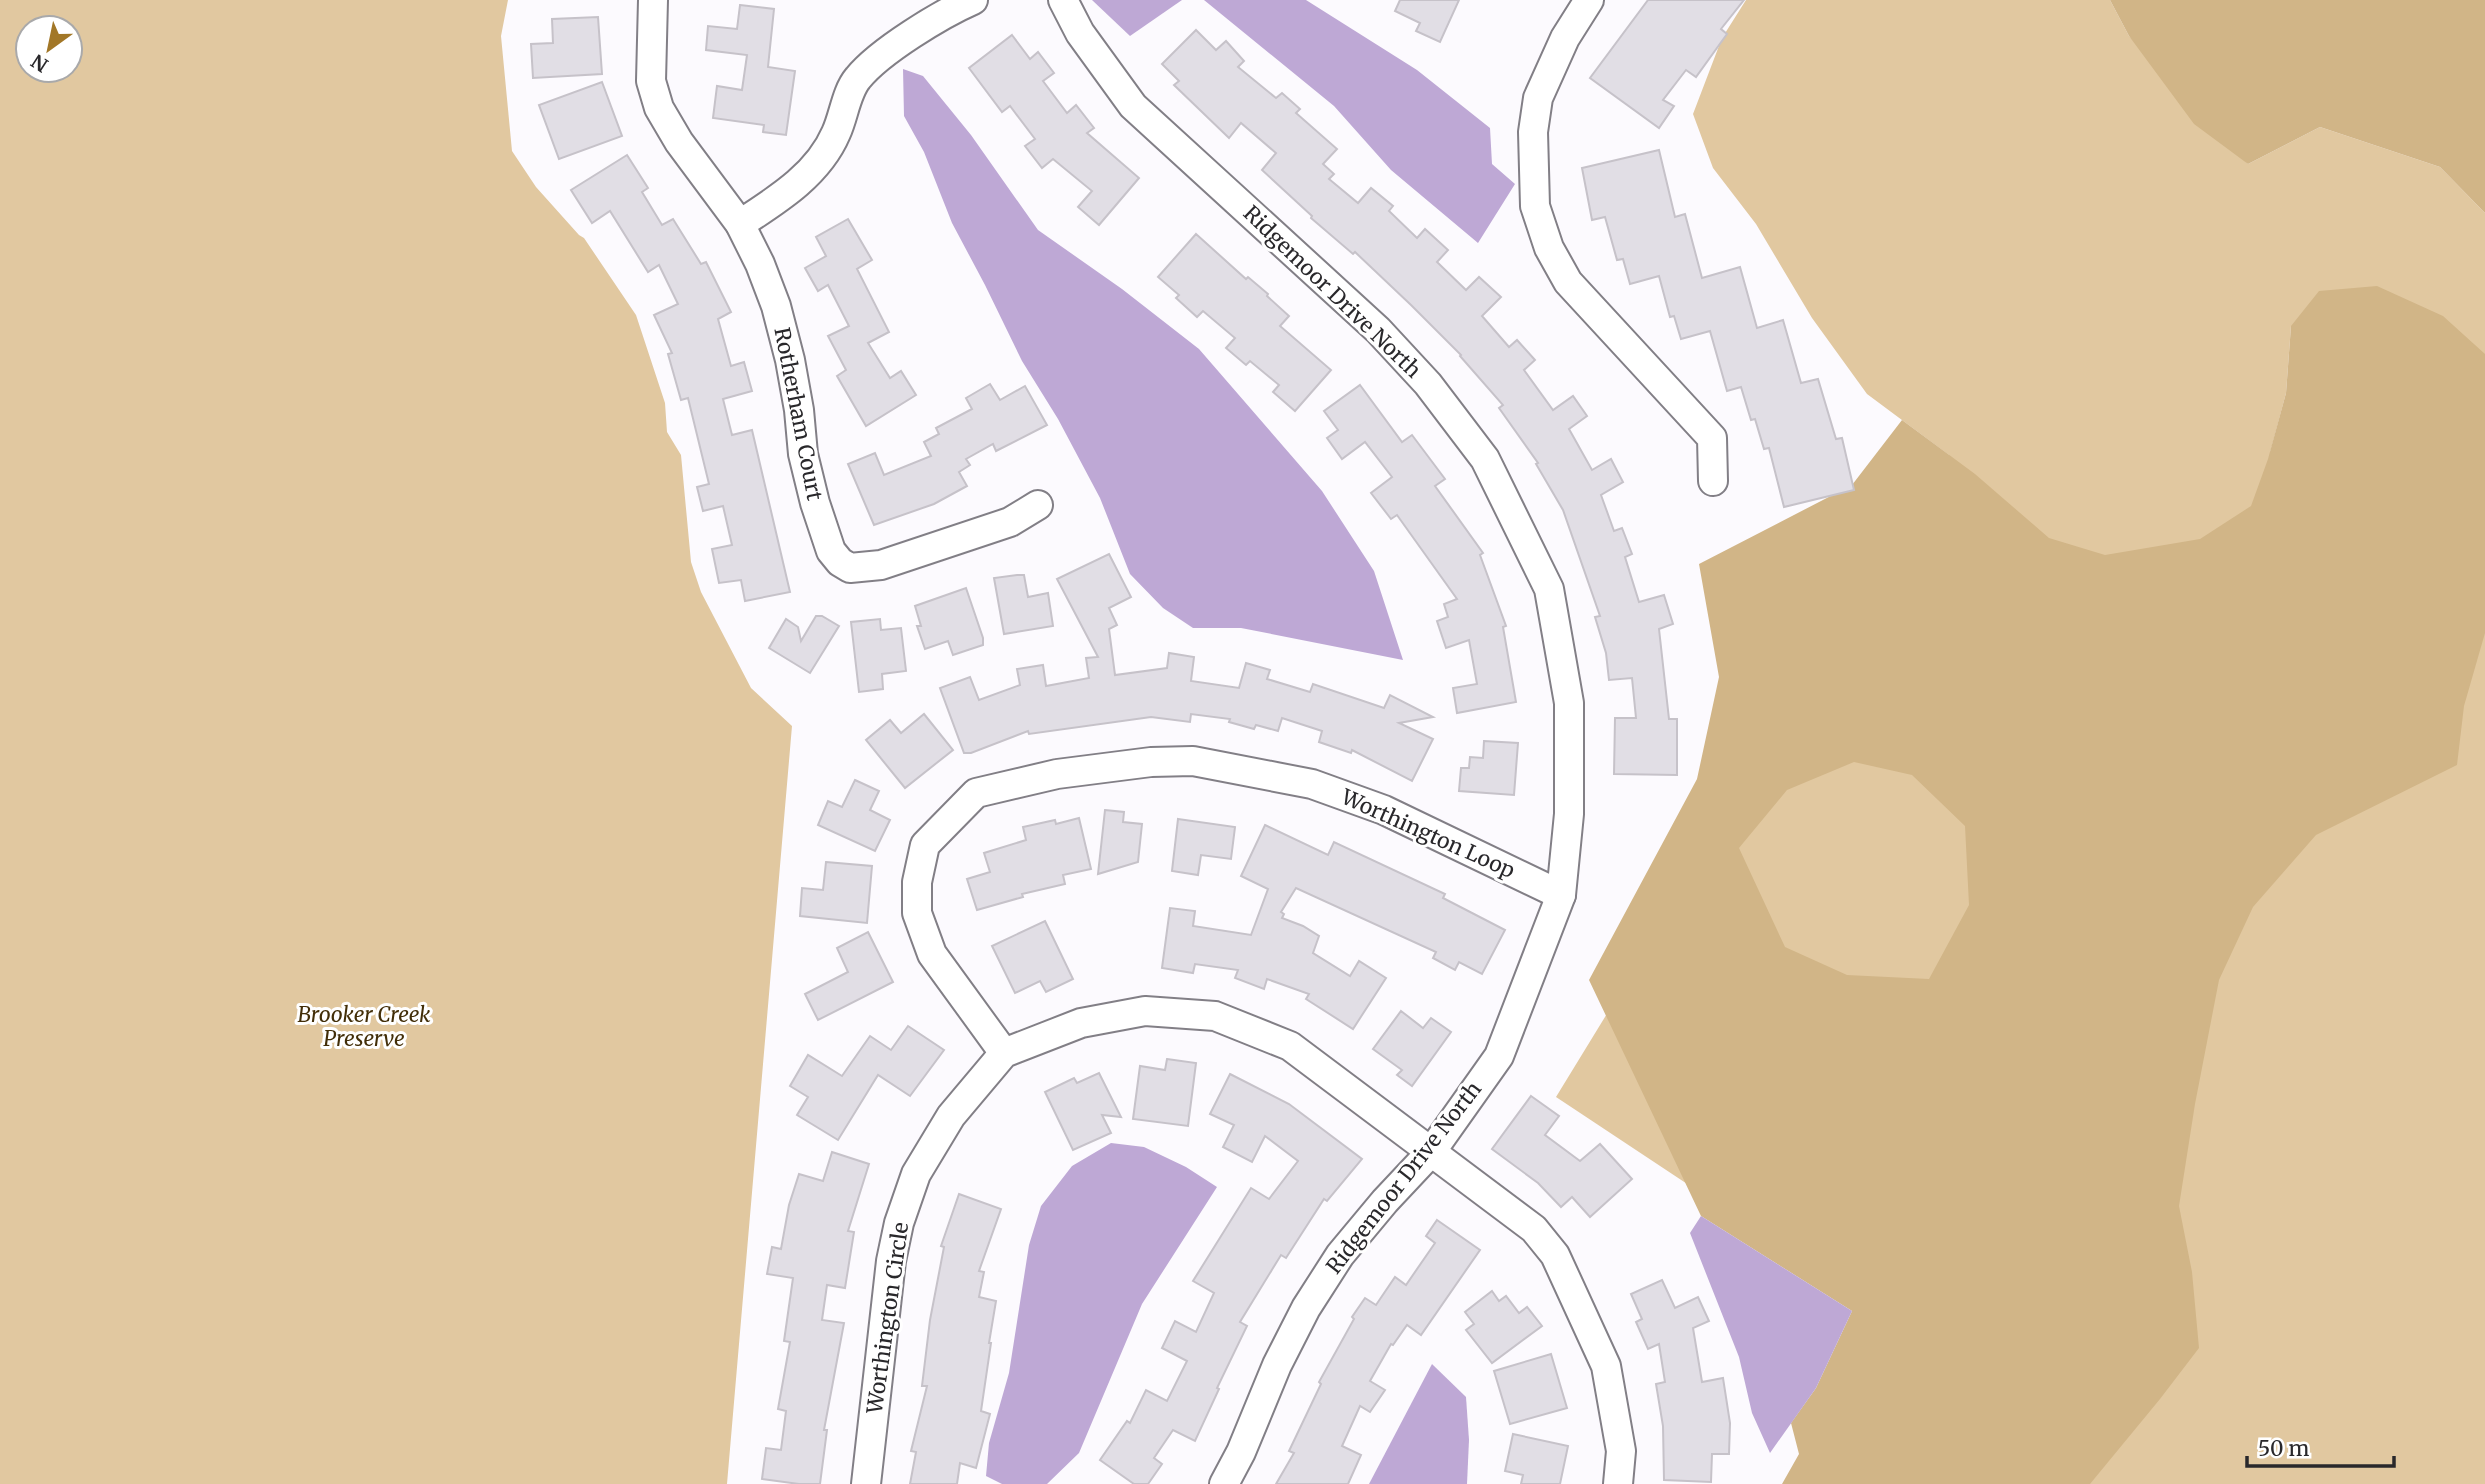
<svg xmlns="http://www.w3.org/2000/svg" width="2485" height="1484" viewBox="0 0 2485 1484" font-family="Merriweather,serif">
  <rect width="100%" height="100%" fill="#fcfafe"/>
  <!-- green -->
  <g fill="#e1c8a0" fill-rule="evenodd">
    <path d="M 0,0 L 508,0 L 501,36 L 512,151 L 536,187 L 579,235 L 584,238 L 636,315 L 665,403 L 667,432 L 681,455 L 691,562 L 701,592 L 751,688 L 792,726 L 727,1484 L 0,1484 ZM 28,28 L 70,28 L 70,70 L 28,70 Z"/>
    <path d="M 1746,0 L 2110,0 L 2129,36 L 2248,164 L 2320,127 L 2440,167 L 2485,213 L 2485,1484 L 2049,1484 L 2075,1441 L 1556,1097 L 1949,455 L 1867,394 L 1812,318 L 1756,224 L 1713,168 L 1693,114 L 1722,38 ZM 2291,326 L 2396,535 L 2270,453 L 2286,393 Z"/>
  </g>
  <!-- forest -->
  <g fill="#d1b587" fill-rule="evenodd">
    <polygon points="2110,0 2485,0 2485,213 2440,167 2320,127 2248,164 2194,124 2129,36"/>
    <path d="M 2377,286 L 2443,316 L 2485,354 L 2485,633 L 2464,706 L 2457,765 L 2316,835 L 2253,907 L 2219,980 L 2195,1104 L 2179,1206 L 2192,1272 L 2199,1348 L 2160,1399 L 2090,1484 L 1782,1484 L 1799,1454 L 1791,1423 L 1816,1388 L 1852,1311 L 1701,1216 L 1589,980 L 1697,779 L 1719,677 L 1699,564 L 1852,485 L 1902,420 L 1975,474 L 2049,538 L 2105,555 L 2200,539 L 2251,506 L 2268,459 L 2286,393 L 2291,326 L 2319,291 ZM 1854,762 L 1912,775 L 1965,826 L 1969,905 L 1929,979 L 1847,975 L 1785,947 L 1739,848 L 1787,790 Z"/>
  </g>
  <!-- water -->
  <g fill="#bea8d5">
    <polygon points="1092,0 1182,0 1130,36"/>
    <polygon points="1204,0 1306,0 1417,70 1490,128 1492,164 1515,184 1478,243 1391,170 1334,106"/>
    <polygon points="903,69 923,76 971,135 1038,230 1122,289 1199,349 1322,491 1374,571 1403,660 1241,628 1193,628 1163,608 1130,574 1100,498 1058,419 1022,361 985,285 952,223 924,152 904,116"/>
    <polygon points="1111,1143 1144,1147 1186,1167 1217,1187 1142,1304 1079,1453 1047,1484 1002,1484 986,1476 989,1443 1009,1373 1029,1245 1041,1206 1072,1166"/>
    <polygon points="1701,1216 1852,1311 1816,1388 1770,1453 1752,1413 1739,1357 1690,1233"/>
    <polygon points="1432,1364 1466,1397 1469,1440 1467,1484 1369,1484"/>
  </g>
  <!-- building -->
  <g fill="#e1dee5" stroke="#c6c2c9" stroke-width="2">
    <polygon points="1400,0 1459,0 1440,42 1416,31 1420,23 1395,11"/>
    <polygon points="1648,0 1744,0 1721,29 1727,34 1696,77 1686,70 1663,100 1674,106 1659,128 1590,78"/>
    <polygon points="740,5 774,9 768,67 795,71 786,135 763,132 764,125 713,118 717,86 742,90 747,55 706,50 708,26 737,29"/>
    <polygon points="598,17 602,74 533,78 531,44 553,43 552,19"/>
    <polygon points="1196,30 1216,50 1226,41 1244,61 1238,67 1276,98 1282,93 1300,109 1296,113 1337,149 1323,164 1334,174 1329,179 1358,203 1371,188 1393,206 1389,211 1417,238 1425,229 1448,250 1437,262 1466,290 1479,277 1501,297 1482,316 1509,347 1517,340 1535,360 1524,370 1553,410 1573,396 1587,416 1569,429 1592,470 1611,459 1623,482 1601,495 1614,531 1622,528 1632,554 1625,557 1639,602 1664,595 1673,624 1659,629 1669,719 1677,719 1677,775 1614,774 1615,718 1636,718 1632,678 1609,680 1606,653 1595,617 1600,616 1563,510 1536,464 1538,463 1499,408 1503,405 1460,356 1461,355 1411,305 1355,252 1353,254 1311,218 1312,216 1262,170 1276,153 1241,123 1229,138 1174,85 1179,81 1162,64"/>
    <polygon points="1012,35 1030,59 1038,52 1054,73 1043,81 1067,113 1076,105 1094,128 1087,133 1139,178 1099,225 1078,207 1092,191 1053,159 1042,168 1025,146 1035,139 1010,106 1002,112 969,68"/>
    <polygon points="602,82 622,136 559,159 539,105"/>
    <polygon points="1659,150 1675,217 1685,214 1702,278 1740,267 1757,328 1783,320 1801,383 1818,379 1836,439 1842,438 1854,490 1784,507 1769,448 1764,449 1755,419 1751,420 1741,387 1727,391 1710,331 1681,339 1674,316 1670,317 1659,276 1630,284 1623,259 1617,260 1605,217 1592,220 1582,168"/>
    <polygon points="627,155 648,188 642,192 662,225 673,219 701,264 706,262 731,312 718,319 731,366 744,362 752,391 723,399 732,435 752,430 790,592 745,601 741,580 719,583 712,549 732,545 723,506 703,511 697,487 709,484 688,398 681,400 668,354 672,353 654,315 678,304 659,265 648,272 610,211 592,223 571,190"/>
    <polygon points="848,219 872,260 857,269 889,332 868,343 890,378 901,371 916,395 866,426 837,376 846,370 828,336 849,326 828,285 818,291 805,268 826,256 816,237"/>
    <polygon points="1196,234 1246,279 1248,277 1268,294 1267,296 1289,316 1280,326 1331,370 1295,411 1273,392 1279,385 1250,361 1246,365 1226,348 1235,338 1203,311 1197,317 1176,298 1179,295 1158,277"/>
    <polygon points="990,384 1000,400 1025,386 1047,425 996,451 993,444 966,459 970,465 959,472 967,486 934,504 874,525 848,464 875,453 884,475 931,456 924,442 939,434 936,428 972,409 966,398"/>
    <polygon points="1360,385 1402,442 1412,435 1445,479 1435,486 1483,553 1480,555 1506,626 1503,627 1516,702 1457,713 1453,688 1477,684 1469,640 1446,648 1437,621 1448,617 1444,604 1457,599 1397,515 1391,519 1371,493 1392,477 1365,442 1342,459 1327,438 1338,430 1324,411"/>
    <polygon points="1109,554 1131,597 1109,608 1117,625 1109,629 1115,675 1167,668 1169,653 1194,657 1191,681 1239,688 1246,663 1270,670 1267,679 1310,692 1313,684 1384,708 1390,695 1433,717 1399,723 1433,739 1412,781 1352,750 1351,753 1319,742 1322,731 1282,718 1278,731 1256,725 1254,729 1229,722 1230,719 1191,714 1190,722 1151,717 1029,734 1028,731 971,753 964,753 940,688 970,677 979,700 1020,685 1017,669 1043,665 1046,686 1089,678 1086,658 1098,657 1057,579"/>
    <polygon points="1017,575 1024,575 1028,597 1048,593 1053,626 1004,634 994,578"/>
    <polygon points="966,588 983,638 983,645 953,655 948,641 925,649 917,626 921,626 915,606"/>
    <polygon points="816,616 822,616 839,626 810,673 769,648 786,619 798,627 801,641"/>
    <polygon points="880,619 881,630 901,628 906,671 882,674 883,689 859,692 851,622"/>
    <polygon points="924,714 953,750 905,788 866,740 890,720 901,733"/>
    <polygon points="1484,741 1518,743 1514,795 1459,791 1461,768 1469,768 1470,757 1483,758"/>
    <polygon points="855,780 879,791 870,810 890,820 875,851 818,825 828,801 842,807"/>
    <polygon points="1105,810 1124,812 1123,822 1142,824 1138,862 1098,874"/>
    <polygon points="1079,818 1091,869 1063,875 1065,884 1022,894 1023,897 977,910 967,879 990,872 984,853 1026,840 1023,827 1055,820 1056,824"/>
    <polygon points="1178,819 1235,827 1231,859 1201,855 1198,875 1172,871"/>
    <polygon points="1265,825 1328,855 1334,842 1445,894 1443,898 1505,930 1482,974 1459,962 1455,970 1433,958 1436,952 1296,888 1281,912 1284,914 1282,918 1303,926 1319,936 1313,953 1350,976 1359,961 1386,978 1353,1029 1306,999 1309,994 1267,979 1264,989 1235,978 1238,970 1195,964 1193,973 1162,968 1170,908 1195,911 1193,926 1251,935 1268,889 1241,876"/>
    <polygon points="826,862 872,866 867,923 800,916 802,888 823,890"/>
    <polygon points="1045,921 1073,979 1046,992 1040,981 1015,993 992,946"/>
    <polygon points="868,932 893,982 818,1020 805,994 848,972 837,948"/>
    <polygon points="1401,1011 1423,1028 1431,1018 1451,1032 1412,1086 1397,1075 1402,1070 1373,1049"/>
    <polygon points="908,1026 944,1050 910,1096 878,1075 838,1140 797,1115 808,1097 790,1086 808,1055 842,1076 870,1036 891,1050"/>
    <polygon points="1167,1059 1196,1063 1188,1126 1133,1119 1140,1066 1165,1070"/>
    <polygon points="1099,1073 1121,1117 1102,1115 1111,1133 1073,1150 1045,1092 1074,1078 1077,1083"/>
    <polygon points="1230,1074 1289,1104 1362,1159 1327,1201 1324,1199 1286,1258 1281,1255 1240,1322 1247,1326 1217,1388 1219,1389 1195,1441 1173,1430 1154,1458 1162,1464 1148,1484 1134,1484 1100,1460 1127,1421 1130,1423 1146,1390 1167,1401 1187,1361 1162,1348 1175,1321 1196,1332 1214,1293 1193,1281 1251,1188 1269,1199 1298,1161 1265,1136 1252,1162 1223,1147 1234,1125 1210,1114"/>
    <polygon points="1531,1096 1559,1116 1545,1135 1580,1161 1600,1144 1632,1179 1590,1217 1572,1197 1561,1207 1538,1183 1492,1149"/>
    <polygon points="832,1152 869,1164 848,1231 854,1232 845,1288 827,1285 822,1320 844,1323 824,1430 827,1430 820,1484 799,1484 762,1479 766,1448 781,1450 786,1411 778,1409 790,1342 784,1341 793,1278 767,1274 772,1247 781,1249 789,1205 799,1174 823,1181"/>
    <polygon points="959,1194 1001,1209 979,1271 984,1272 979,1297 996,1301 989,1343 991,1343 981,1411 990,1414 976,1468 960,1463 957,1484 910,1484 916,1452 911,1451 927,1386 922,1386 930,1320 944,1247 941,1246"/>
    <polygon points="1437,1220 1480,1250 1421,1335 1407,1325 1393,1345 1391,1344 1370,1381 1385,1390 1370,1412 1360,1406 1342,1446 1361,1455 1348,1484 1276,1484 1294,1453 1289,1451 1321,1384 1319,1382 1354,1319 1352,1317 1365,1298 1376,1305 1395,1277 1406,1285 1435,1243 1426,1236"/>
    <polygon points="1662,1280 1675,1308 1698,1297 1709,1321 1693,1328 1702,1382 1723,1378 1730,1423 1729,1454 1712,1454 1711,1482 1664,1480 1663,1426 1656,1384 1665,1382 1659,1344 1648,1349 1636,1322 1642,1319 1631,1294"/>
    <polygon points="1492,1291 1499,1301 1506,1296 1519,1313 1527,1307 1542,1326 1492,1363 1466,1330 1474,1324 1465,1312"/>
    <polygon points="1551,1354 1567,1408 1510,1424 1494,1371"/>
    <polygon points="1513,1434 1568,1446 1560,1484 1521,1484 1523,1475 1505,1471"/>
  </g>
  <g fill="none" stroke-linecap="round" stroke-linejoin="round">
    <!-- minor casing -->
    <g stroke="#827f86" stroke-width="32">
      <g id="minor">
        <polyline points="653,0 651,81 659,108 679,142 740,224 760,264 776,306 790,360 799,410 803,454 815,503 831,551 840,562 850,568 881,565 1010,522 1038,505"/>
        <polyline points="1063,0 1080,33 1133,106 1378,330 1428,384 1485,459 1549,589 1569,703 1569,814 1561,895 1499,1056 1431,1152 1385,1201 1340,1255 1306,1308 1277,1365 1241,1452 1224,1484"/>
        <polyline points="1589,0 1565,38 1538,98 1533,132 1535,206 1549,248 1568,282 1712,438 1713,481"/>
        <path d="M 740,224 C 777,200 818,175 836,133 C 844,116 846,92 858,78 C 880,51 941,14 973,0"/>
        <polyline points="1004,1053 932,954 917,913 917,882 925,845 976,793 1057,774 1151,762 1193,761 1312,784 1384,810 1561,895"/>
        <polyline points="866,1484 891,1261 899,1223 916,1174 951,1116 1004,1053 1081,1023 1145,1011 1215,1016 1290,1046 1534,1229 1555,1255 1606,1366 1621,1451 1618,1484"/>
      </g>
    </g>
    <!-- minor -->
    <use href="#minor" stroke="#fff" stroke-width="28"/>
  </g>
  <g text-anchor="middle" stroke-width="6" stroke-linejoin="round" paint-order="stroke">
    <!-- street labels -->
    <g font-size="21" fill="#29282b" stroke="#fff">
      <text transform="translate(1332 292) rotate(44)" y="7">Ridgemoor Drive North</text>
      <text transform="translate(798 414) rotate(79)" y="7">Rotherham Court</text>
      <text transform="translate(1428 834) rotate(24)" y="7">Worthington Loop</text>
      <text transform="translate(1404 1178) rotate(-52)" y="7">Ridgemoor Drive North</text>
      <text transform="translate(888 1318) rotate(-82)" y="7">Worthington Circle</text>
    </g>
    <!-- park labels -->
    <g font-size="21" font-style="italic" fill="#422e08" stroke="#fff">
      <text x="364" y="1022">Brooker Creek<tspan x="364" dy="24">Preserve</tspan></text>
    </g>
  </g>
  <!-- north arrow -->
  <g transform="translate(49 49) rotate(213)"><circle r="33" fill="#ffffff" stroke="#a9a9aa" stroke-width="2"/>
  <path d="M0-5L12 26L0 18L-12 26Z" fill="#a27727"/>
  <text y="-10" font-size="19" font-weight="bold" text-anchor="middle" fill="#29282b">N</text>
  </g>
  <!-- scale -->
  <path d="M2247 1456v10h147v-10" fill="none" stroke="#29282b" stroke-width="3.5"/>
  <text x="2258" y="1456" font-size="21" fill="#29282b" stroke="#ffffff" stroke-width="5" paint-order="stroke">50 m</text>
</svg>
